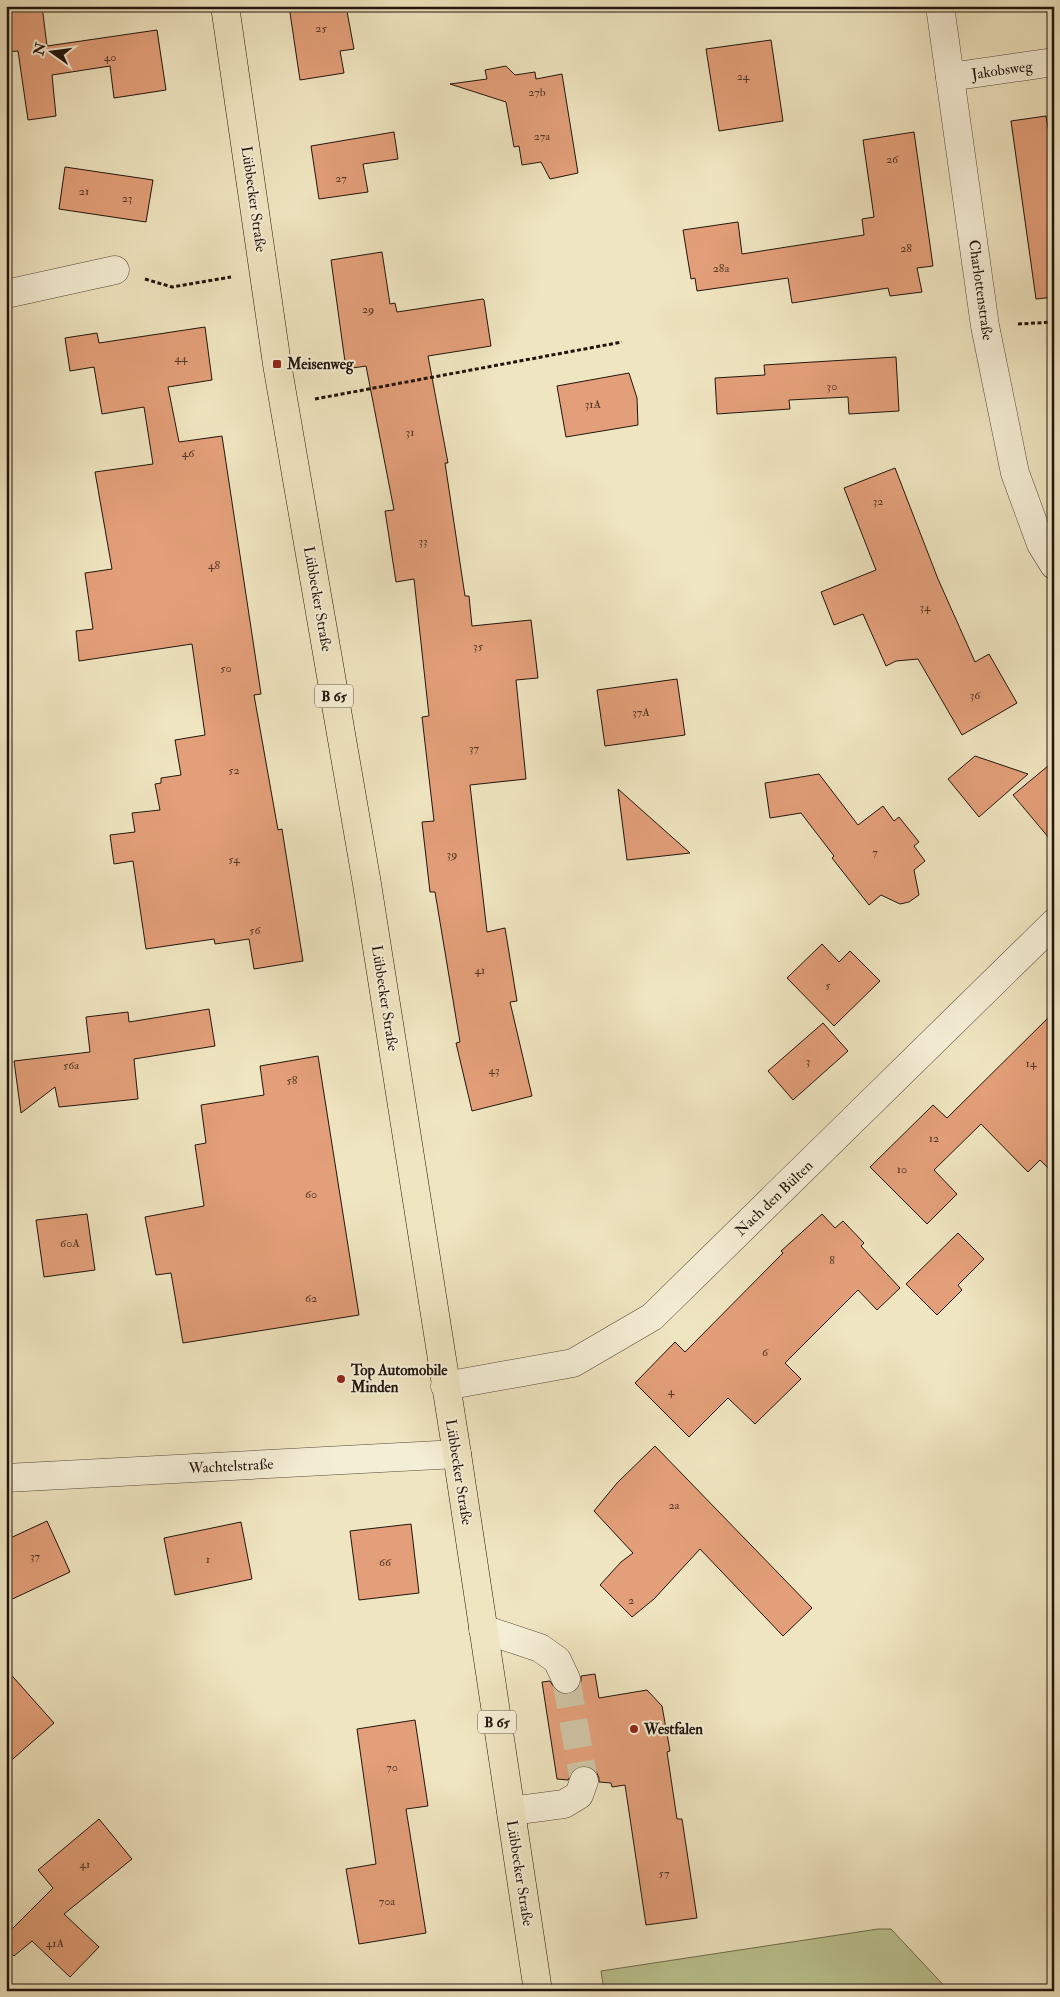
<svg xmlns="http://www.w3.org/2000/svg" width="1060" height="1997" viewBox="0 0 1060 1997" font-family="'IM FELL Double Pica',serif">
  <rect width="100%" height="100%" fill="#efe5c0"/>
  <filter id="stains"><feTurbulence type="fractalNoise" baseFrequency=".004" numOctaves="4"/><feColorMatrix values="0 0 0 0 .2 0 0 0 0 .09 0 0 0 0 .02 0 0 0 .5 -.17"/></filter>
  <radialGradient id="worn" r=".72"><stop offset=".6" stop-color="#630" stop-opacity="0"/><stop offset="1" stop-color="#630" stop-opacity=".3"/></radialGradient>
  <!-- green -->
  <polygon fill="#bbc491" stroke="#6e6c4f" points="878,1929 891,1929 949,1991 604,1991 601,1971"/>
  <!-- building -->
  <g fill="#e39f79" stroke="#21150d">
    <polygon points="6,6 42,6 47,46 157,30 166,90 114,98 110,66 52,75 56,116 28,120 18,51 6,52"/>
    <polygon points="289,6 346,6 354,49 340,51 344,73 300,80"/>
    <polygon points="771,40 783,121 719,131 706,49"/>
    <polygon points="506,66 515,75 535,72 536,79 562,74 578,173 550,179 541,162 522,165 519,146 514,147 506,102 450,84 487,79 485,70"/>
    <polygon points="1046,116 1054,163 1054,297 1036,299 1011,121"/>
    <polygon points="394,132 398,159 363,164 368,192 319,199 311,146"/>
    <polygon points="914,132 933,266 917,268 922,292 890,296 888,288 792,303 788,278 697,291 695,278 691,279 683,230 738,222 742,254 864,235 862,219 874,217 863,140"/>
    <polygon points="65,167 153,180 146,222 59,209"/>
    <polygon points="382,252 390,304 395,303 397,312 483,299 484,300 491,346 428,356 448,463 445,463 465,596 469,596 472,626 531,620 538,678 516,680 526,779 470,785 487,932 505,928 517,1001 510,1002 532,1096 472,1111 456,1043 460,1042 435,892 430,892 422,822 434,821 422,717 429,716 414,579 396,582 385,511 394,510 366,366 346,369 331,260"/>
    <polygon points="205,327 212,380 168,387 179,442 222,436 261,694 254,695 278,830 282,829 303,961 254,969 249,939 215,944 214,939 146,949 133,861 114,864 110,835 135,832 132,813 160,810 155,784 161,783 161,778 181,775 175,740 205,735 192,644 79,661 76,631 93,629 85,573 112,569 95,472 153,464 144,407 102,414 94,367 70,371 65,338 97,333 99,343"/>
    <polygon points="896,357 899,411 849,414 848,397 789,400 790,409 717,414 715,378 765,375 764,365"/>
    <polygon points="629,373 637,398 638,425 566,437 557,386"/>
    <polygon points="895,468 938,579 975,662 989,654 1017,703 962,735 918,659 896,661 886,666 863,614 834,625 821,592 876,570 844,488"/>
    <polygon points="677,679 685,735 605,746 597,690"/>
    <polygon points="975,756 1028,774 979,817 948,779"/>
    <polygon points="1054,761 1054,844 1013,795"/>
    <polygon points="819,774 858,825 883,806 894,821 899,817 919,842 914,846 925,861 914,870 919,895 909,902 900,904 881,895 869,905 832,858 834,856 801,813 770,818 765,783"/>
    <polygon points="618,789 690,853 627,860"/>
    <polygon points="822,944 839,962 850,951 880,981 834,1026 787,978"/>
    <polygon points="209,1009 215,1046 134,1059 138,1099 59,1107 55,1087 21,1113 14,1061 90,1052 86,1017 128,1012 129,1022"/>
    <polygon points="1054,1012 1054,1174 1040,1160 1028,1172 981,1124 934,1170 957,1194 927,1224 870,1167 933,1105 947,1118"/>
    <polygon points="823,1023 848,1051 793,1100 768,1071"/>
    <polygon points="318,1056 359,1315 183,1343 171,1273 156,1275 145,1217 204,1206 195,1145 206,1143 201,1105 264,1095 260,1066"/>
    <polygon points="87,1214 95,1270 44,1277 36,1220"/>
    <polygon points="822,1214 835,1228 843,1221 864,1243 861,1246 900,1288 877,1310 858,1290 785,1363 801,1379 755,1424 728,1398 689,1437 635,1383 675,1342 685,1352 783,1253 781,1251"/>
    <polygon points="958,1233 984,1259 958,1285 962,1290 937,1315 906,1284"/>
    <polygon points="655,1446 812,1608 783,1636 700,1549 654,1599 632,1617 600,1585 621,1562 633,1553 594,1511 617,1483"/>
    <polygon points="47,1521 70,1572 6,1602 6,1540"/>
    <polygon points="241,1522 252,1579 175,1595 164,1538"/>
    <polygon points="411,1524 419,1593 359,1600 350,1531"/>
    <polygon points="6,1669 54,1723 6,1765"/>
    <polygon points="595,1674 599,1698 647,1690 662,1706 670,1751 667,1752 677,1819 682,1819 697,1918 646,1925 625,1785 612,1787 611,1783 599,1782 599,1778 596,1771 590,1767 582,1766 574,1769 568,1780 557,1779 542,1682 550,1681 557,1692 565,1695 572,1693 579,1688 581,1681 581,1676"/>
    <polygon points="415,1720 428,1806 406,1809 426,1933 359,1944 346,1869 376,1864 357,1729"/>
    <polygon points="99,1819 132,1859 64,1914 99,1947 70,1977 32,1941 14,1956 6,1948 6,1935 53,1888 38,1870"/>
  </g>
  <g fill="none" stroke-linecap="round" stroke-linejoin="round">
    <!-- minor-tunnel -->
    <polyline stroke="#d0c6a5" stroke-width="28" stroke-dasharray="28 14" stroke-linecap="butt" points="566,1679 584,1781"/>
    <!-- minor casing -->
    <g stroke="#54493a" stroke-width="29">
      <g id="minor">
        <polyline points="940,6 985,326 1015,473 1041,544 1054,565"/>
        <polyline points="950,77 1054,62"/>
        <polyline points="6,294 115,270"/>
        <polyline points="445,1386 573,1363 652,1317 1054,923"/>
        <polyline points="6,1478 457,1454"/>
        <polyline points="483,1629 540,1648 557,1660 566,1679"/>
        <polyline points="511,1811 564,1804 579,1795 584,1781"/>
      </g>
    </g>
    <!-- major casing -->
    <g stroke="#21150d" stroke-width="29">
      <polyline id="major" points="225,6 277,364 367,884 457,1454 538,1991"/>
    </g>
    <!-- path -->
    <g stroke="#21150d" stroke-width="3" stroke-dasharray="4 2.5" stroke-linecap="butt">
      <polyline points="145,279 172,287 231,277"/>
      <polyline points="1018,324 1054,322"/>
      <polyline points="315,399 622,342"/>
    </g>
    <!-- minor -->
    <use href="#minor" stroke="#f5eed6" stroke-width="28"/>
    <!-- major -->
    <use href="#major" stroke="#efe5c0" stroke-width="28"/>
  </g>
  <!-- markers -->
  <g fill="#8f2418" stroke="#f5eed6" stroke-width="2">
    <rect x="272" y="359" width="10" height="10" rx="2.5"/>
    <circle cx="341" cy="1379" r="5"/>
    <circle cx="634" cy="1729" r="5"/>
  </g>
  <g text-anchor="middle" stroke-width="4" stroke-linejoin="round" paint-order="stroke">
    <!-- number labels -->
    <g font-size="12" fill="#523828">
      <text x="321" y="32">25</text>
      <text x="110" y="61">40</text>
      <text x="743" y="80">24</text>
      <text x="537" y="96">27b</text>
      <text x="542" y="140">27a</text>
      <text x="892" y="163">26</text>
      <text x="341" y="182">27</text>
      <text x="84" y="195">21</text>
      <text x="127" y="202">23</text>
      <text x="906" y="252">28</text>
      <text x="721" y="272">28a</text>
      <text x="368" y="313">29</text>
      <text x="181" y="362">44</text>
      <text x="832" y="390">30</text>
      <text x="593" y="408">31A</text>
      <text x="410" y="436">31</text>
      <text x="188" y="457">46</text>
      <text x="878" y="505">32</text>
      <text x="423" y="545">33</text>
      <text x="214" y="569">48</text>
      <text x="925" y="611">34</text>
      <text x="478" y="650">35</text>
      <text x="226" y="672">50</text>
      <text x="975" y="699">36</text>
      <text x="641" y="716">37A</text>
      <text x="474" y="752">37</text>
      <text x="234" y="774">52</text>
      <text x="875" y="856">7</text>
      <text x="452" y="858">39</text>
      <text x="234" y="863">54</text>
      <text x="255" y="934">56</text>
      <text x="480" y="974">41</text>
      <text x="828" y="989">5</text>
      <text x="808" y="1065">3</text>
      <text x="1031" y="1067">14</text>
      <text x="71" y="1069">56a</text>
      <text x="494" y="1074">43</text>
      <text x="292" y="1084">58</text>
      <text x="934" y="1142">12</text>
      <text x="902" y="1173">10</text>
      <text x="311" y="1198">60</text>
      <text x="70" y="1247">60A</text>
      <text x="832" y="1264">8</text>
      <text x="311" y="1302">62</text>
      <text x="765" y="1356">6</text>
      <text x="671" y="1395">4</text>
      <text x="674" y="1509">2a</text>
      <text x="35" y="1560">37</text>
      <text x="208" y="1563">1</text>
      <text x="385" y="1566">66</text>
      <text x="631" y="1604">2</text>
      <text x="392" y="1771">70</text>
      <text x="85" y="1868">41</text>
      <text x="664" y="1877">57</text>
      <text x="387" y="1905">70a</text>
      <text x="55" y="1947">41A</text>
    </g>
    <!-- shield labels -->
    <g fill="#f5eed6" stroke="#615649" stroke-width="1">
      <rect x="315" y="684.5" width="38" height="23" rx="4"/>
      <rect x="478" y="1710.5" width="38" height="23" rx="4"/>
    </g>
    <g font-size="14" font-weight="bold" fill="#21150d">
      <text x="334" y="701">B 65</text>
      <text x="497" y="1727">B 65</text>
    </g>
    <!-- street labels -->
    <g font-size="15" fill="#21150d" stroke="#f5eed6">
      <text transform="translate(1002 70) rotate(-8)" y="5">Jakobsweg</text>
      <text transform="translate(254 199) rotate(82)" y="5">Lübbecker Straße</text>
      <text transform="translate(981 290) rotate(82)" y="5">Charlottenstraße</text>
      <text transform="translate(318 599) rotate(80)" y="5">Lübbecker Straße</text>
      <text transform="translate(385 998) rotate(81)" y="5">Lübbecker Straße</text>
      <text transform="translate(774 1198) rotate(-44)" y="5">Nach den Bülten</text>
      <text transform="translate(231 1466) rotate(-3)" y="5">Wachtelstraße</text>
      <text transform="translate(459 1472) rotate(81)" y="5">Lübbecker Straße</text>
      <text transform="translate(520 1873) rotate(81)" y="5">Lübbecker Straße</text>
    </g>
    <!-- poi labels -->
    <g font-size="15" font-weight="bold" fill="#21150d" stroke="#f5eed6" text-anchor="start">
      <text x="287" y="369">Meisenweg</text>
      <text x="351" y="1375">Top Automobile<tspan x="351" dy="17">Minden</tspan></text>
      <text x="644" y="1734">Westfalen</text>
    </g>
  </g>
  <!-- margin -->
  <rect width="1060" height="1997" fill="none" stroke="#efe5c0" stroke-width="25"/>
  <rect x="8" y="8" width="1045" height="1982" fill="none" stroke="#21150d" stroke-width="2.5"/>
  <rect x="12" y="12" width="1035" height="1972" fill="none" stroke="#21150d"/>
  <!-- north arrow -->
  <g transform="translate(52 52) rotate(284)" stroke="#f5eed6" stroke-width="4" paint-order="stroke">
  <path d="M0-4L9 19L0 12L-9 19Z" fill="#21150d"/>
  <text y="-8" font-size="14" font-weight="bold" text-anchor="middle" fill="#21150d">N</text>
  </g>
  <rect width="100%" height="100%" filter="url(#stains)"/>
  <rect width="100%" height="100%" fill="url(#worn)"/>
</svg>
